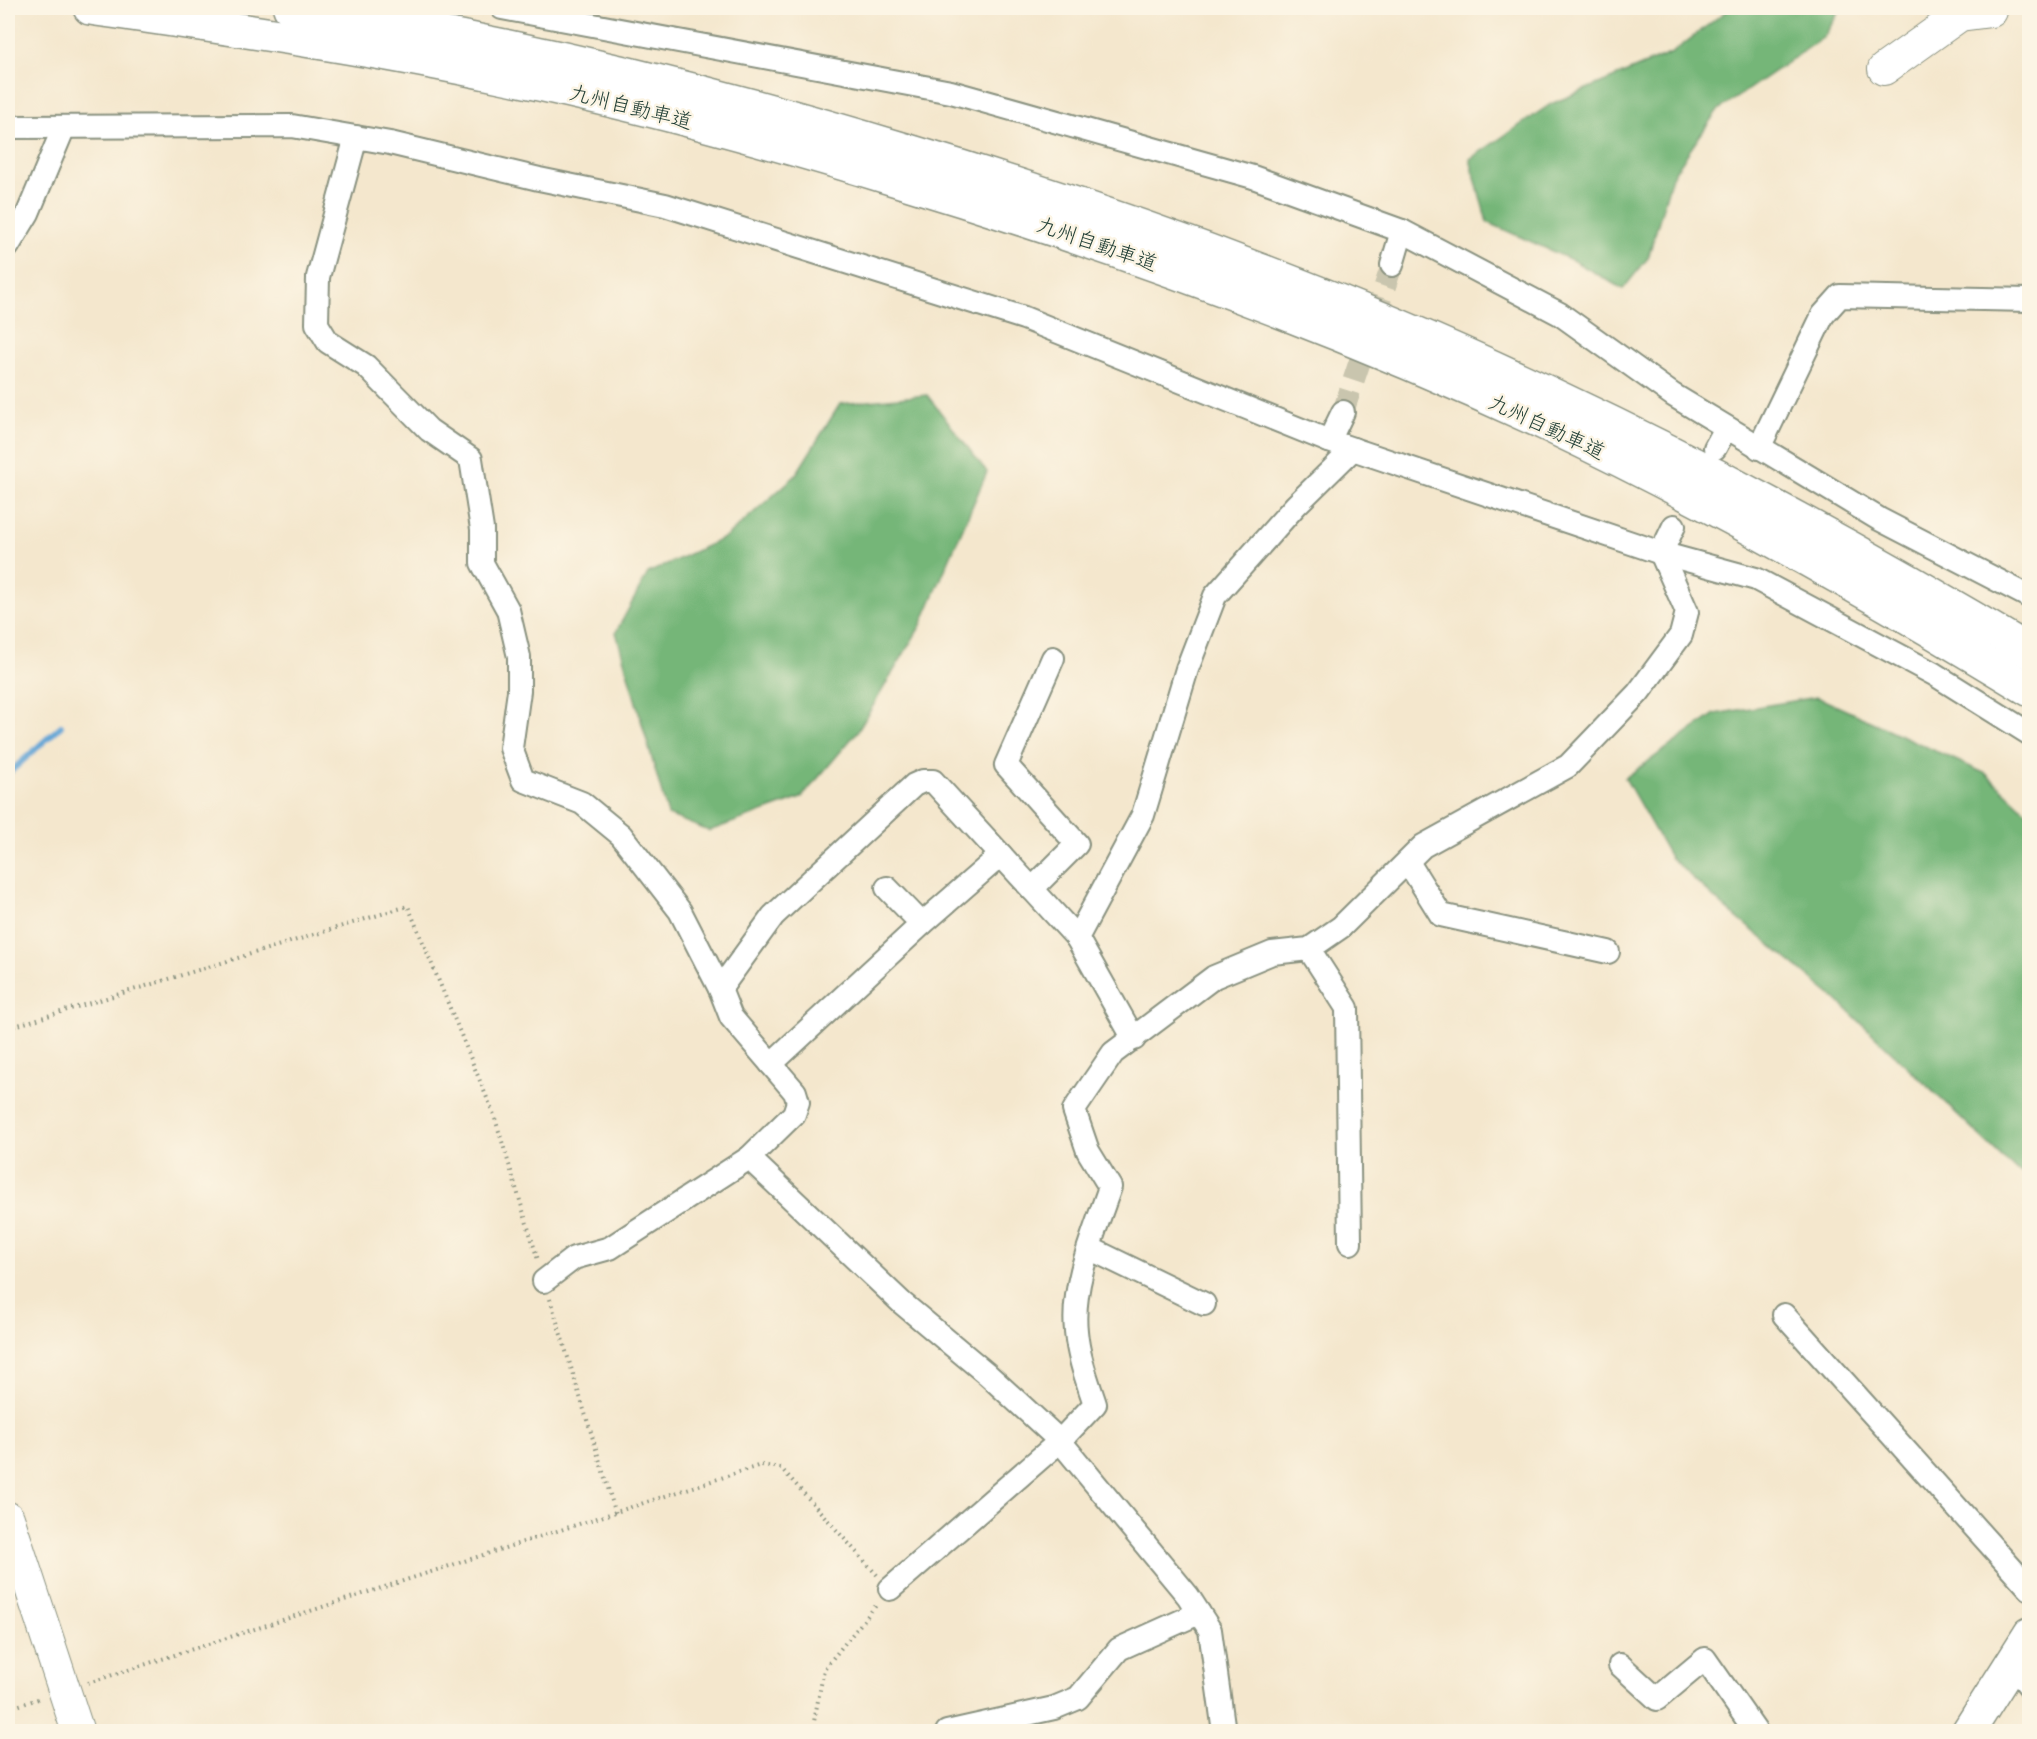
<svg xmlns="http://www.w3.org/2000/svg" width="2037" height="1739" viewBox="0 0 2037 1739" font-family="'Playpen Sans','Klee One',sans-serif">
  <rect width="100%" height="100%" fill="#fcf5e5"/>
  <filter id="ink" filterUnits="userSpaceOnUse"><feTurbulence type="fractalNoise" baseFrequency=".0167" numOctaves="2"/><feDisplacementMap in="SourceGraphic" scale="12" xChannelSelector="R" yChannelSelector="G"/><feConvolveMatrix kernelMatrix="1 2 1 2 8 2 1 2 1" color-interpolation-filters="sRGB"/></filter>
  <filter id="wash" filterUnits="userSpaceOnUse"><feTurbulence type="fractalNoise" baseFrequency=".008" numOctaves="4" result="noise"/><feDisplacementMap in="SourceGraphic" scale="24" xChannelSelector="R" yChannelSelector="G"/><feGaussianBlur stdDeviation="1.35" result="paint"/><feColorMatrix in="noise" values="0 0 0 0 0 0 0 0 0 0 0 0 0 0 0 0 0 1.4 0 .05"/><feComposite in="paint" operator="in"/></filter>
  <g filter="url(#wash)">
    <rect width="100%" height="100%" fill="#f4e7cd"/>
    <!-- forest -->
    <g fill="#74b678" stroke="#4a7a56" stroke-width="1.5">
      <polygon points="1730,8 1841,8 1824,37 1717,111 1672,176 1648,258 1623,289 1574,261 1487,222 1470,159 1551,104 1672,53"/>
      <polygon points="927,395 987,472 921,625 858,731 801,798 709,831 668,815 616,632 648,573 726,537 795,476 840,404"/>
      <polygon points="1817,697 1986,774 2029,814 2029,1175 2017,1171 1836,999 1724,907 1670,857 1625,778 1715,714"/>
    </g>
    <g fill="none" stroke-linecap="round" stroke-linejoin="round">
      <!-- stream -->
      <polyline stroke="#60a4d5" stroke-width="6" points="8,774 61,726"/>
    </g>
  </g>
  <g filter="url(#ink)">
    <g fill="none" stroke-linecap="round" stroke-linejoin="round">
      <!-- street-tunnel -->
      <polyline stroke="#c9c5ae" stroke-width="22" stroke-dasharray="22 11" stroke-linecap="butt" points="1343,412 1392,265"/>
      <!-- street casing -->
      <g stroke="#8a9280" stroke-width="26">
        <g id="street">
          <polyline points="502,8 951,92 1253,177 1402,231 1560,314 1673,395 1879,519 2030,597"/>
          <polyline points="8,127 292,126 390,143 539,179 665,205 1024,318 1329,441 1661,553 1756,579 1934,674 2030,734"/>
          <polyline points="356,137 318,277 317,324 328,342 366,366 429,430 471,459 482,529 482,563 508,610 519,657 519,691 511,748 523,780 582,803 621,835 680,911 720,989 731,1017 795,1092 798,1102 794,1114 749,1158 610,1248 574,1258 544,1281"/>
          <polyline points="8,246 28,213 64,127"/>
          <polyline points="1392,265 1402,231"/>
          <polyline points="1329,441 1343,412"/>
          <polyline points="1715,448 1726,428"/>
          <polyline points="1759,448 1823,315 1840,296 2030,300"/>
          <polyline points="1408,862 1441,915 1608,952"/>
          <polyline points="887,888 922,924 1001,855"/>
          <polyline points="1032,889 1077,844 1006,765 1053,658"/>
          <polyline points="1309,949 1347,1008 1350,1243"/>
          <polyline points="720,989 773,916 914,785 923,781 933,781 1077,938"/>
          <polyline points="1134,1039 1077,938 1143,815 1187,669 1215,596 1296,505 1353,449"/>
          <polyline points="771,1064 922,924"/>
          <polyline points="749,1158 902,1303 987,1374 1060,1441 1188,1596 1210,1630 1224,1732"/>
          <polyline points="1089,1248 1204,1304"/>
          <polyline points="1784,1315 2030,1589"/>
          <path d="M 890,1589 L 1060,1441 L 1095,1404 C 1087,1380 1078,1356 1076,1331 C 1071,1284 1095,1231 1110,1187 L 1088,1151 L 1074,1110 L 1113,1053 L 1214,977 L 1272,953 L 1309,949 L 1341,927 L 1423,846 L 1568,766 L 1638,693 L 1681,635 L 1687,612 L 1661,553 L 1674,526"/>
          <polyline points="2011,1663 2030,1687"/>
          <polyline points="1620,1665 1657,1699 1705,1659 1756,1732"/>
          <polyline points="947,1732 1054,1708 1078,1698 1119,1649 1199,1613"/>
        </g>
      </g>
      <!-- secondary casing -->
      <g stroke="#8a9280" stroke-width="34">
        <g id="secondary">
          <polyline points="1884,69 1960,15 1991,11 1991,8"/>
          <polyline points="8,1518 78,1732"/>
        </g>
      </g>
      <!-- highway casing -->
      <g stroke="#8a9280" stroke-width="36">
        <g id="highway">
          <path d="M 90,8 C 227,28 365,47 501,76 C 633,103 764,139 894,179 C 1116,246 1335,326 1546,424 C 1713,503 1873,594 2030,690"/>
          <path d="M 290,8 C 497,38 702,88 902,149 C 1126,216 1348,297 1559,398 C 1721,474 1877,560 2030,652"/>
          <polyline points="1968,1732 2030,1634"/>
        </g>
      </g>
      <!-- path -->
      <g stroke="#8a9280" stroke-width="4" stroke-dasharray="1.5 4.5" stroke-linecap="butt">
        <polyline points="8,1028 408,906 494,1115 538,1260"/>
        <polyline points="550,1299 616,1514"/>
        <polyline points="88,1683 761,1465 781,1468 877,1575"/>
        <polyline points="8,1709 41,1698"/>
        <polyline points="812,1732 824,1669 878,1603"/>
      </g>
      <!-- street -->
      <use href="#street" stroke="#fff" stroke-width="22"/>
      <!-- secondary -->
      <use href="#secondary" stroke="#fff" stroke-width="32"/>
      <!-- highway -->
      <use href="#highway" stroke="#fff" stroke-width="33"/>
    </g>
  </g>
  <g text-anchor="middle" stroke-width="5" stroke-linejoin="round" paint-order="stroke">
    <!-- street labels -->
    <g font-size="21" fill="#1f3d34" stroke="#fcf5e5">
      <text transform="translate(631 107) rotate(14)" y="7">九州自動車道</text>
      <text transform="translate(1097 244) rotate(19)" y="7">九州自動車道</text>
      <text transform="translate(1547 427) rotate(25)" y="7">九州自動車道</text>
    </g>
  </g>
  <!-- margin -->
  <rect width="2037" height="1739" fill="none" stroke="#fcf5e5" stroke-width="30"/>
</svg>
